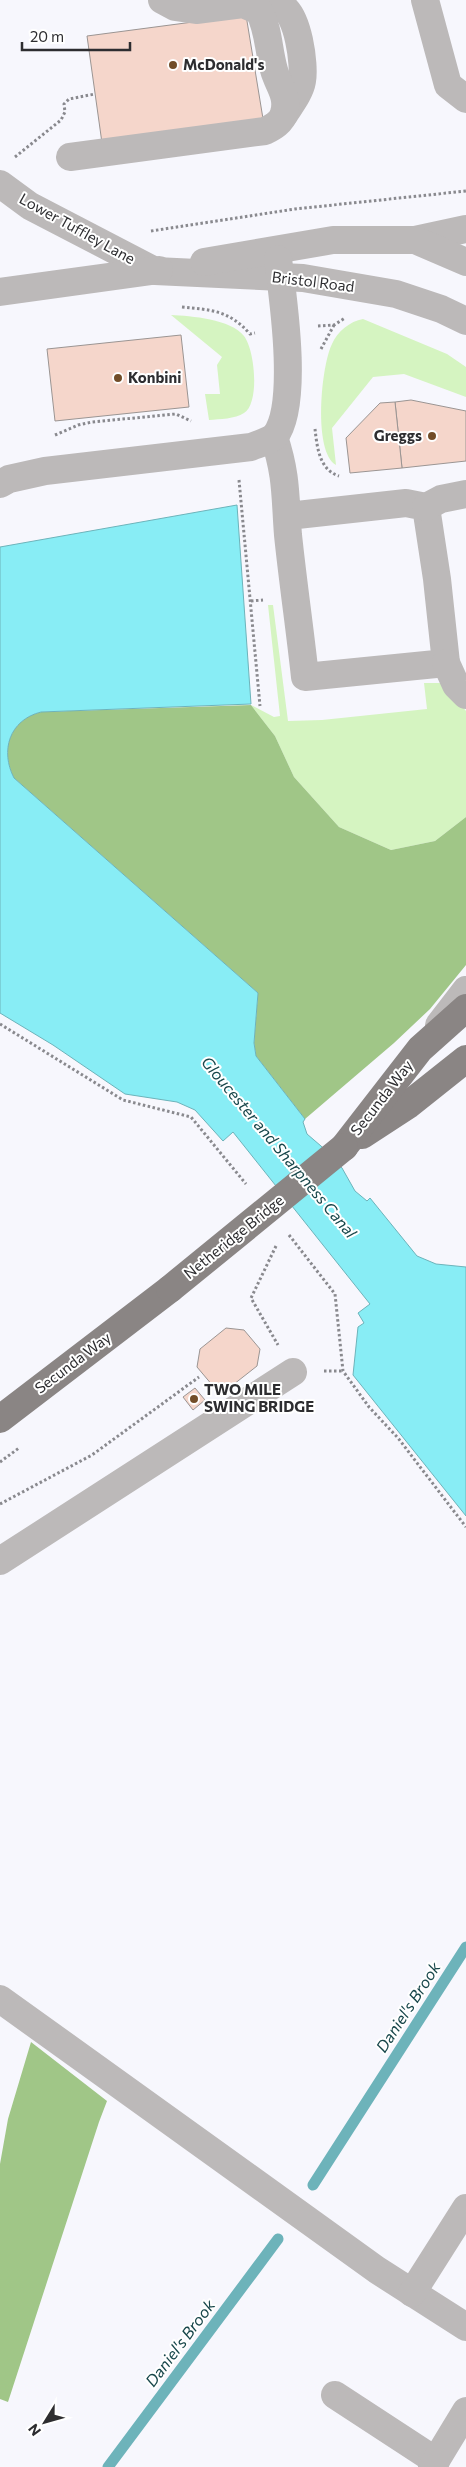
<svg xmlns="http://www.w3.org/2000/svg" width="466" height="2467" viewBox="0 0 466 2467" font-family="Commissioner,sans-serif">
  <rect width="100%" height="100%" fill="#f7f7fd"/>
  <!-- green -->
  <g fill="#d5f4c1">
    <path d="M 171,315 C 191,316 231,319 244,336 C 255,350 260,403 244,413 C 235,419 220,419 209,420 L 205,394 L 220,394 L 217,365 L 222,357 Z"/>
    <path d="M 363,319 L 447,354 L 466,367 L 466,397 L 404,374 L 373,377 L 332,428 L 336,465 C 313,452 321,366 332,344 C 337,332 350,321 363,319 Z"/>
    <polygon points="268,605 273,605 288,721 322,720 427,709 424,683 444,683 466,711 466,817 435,841 391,850 339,827 294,777 275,736 251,705 274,717 280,716"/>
  </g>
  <!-- forest -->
  <g fill="#a0c687">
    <path d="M 251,705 L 275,736 L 294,777 L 339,827 L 391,850 L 435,841 L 466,817 L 466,965 L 430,1009 L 394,1043 L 305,1119 L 256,1056 L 254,1043 L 258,993 L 14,778 C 0,751 9,720 41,712 Z"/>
    <polygon points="31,2042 107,2101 99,2122 8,2402 0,2399 0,2164 8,2119"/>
  </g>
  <!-- water -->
  <path fill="#88edf5" stroke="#6db3ba" d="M 237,505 L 251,704 L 41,712 C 9,720 0,751 14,778 L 258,993 L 254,1043 L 256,1056 L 305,1119 L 303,1122 L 307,1134 L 328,1152 L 342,1168 L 355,1191 L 367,1201 L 370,1198 L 417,1256 L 436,1264 L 466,1267 L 466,1516 L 353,1375 L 358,1327 L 364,1323 L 358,1313 L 370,1304 L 233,1132 L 223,1141 L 195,1110 L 177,1102 L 125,1094 L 53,1045 L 0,1013 L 0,547 Z"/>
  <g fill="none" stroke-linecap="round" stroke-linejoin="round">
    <!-- stream -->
    <g stroke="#6db3ba" stroke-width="11">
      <polyline points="313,2185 466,1947"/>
      <polyline points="108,2467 278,2239"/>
    </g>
  </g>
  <!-- building -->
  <g fill="#f5d6cb" stroke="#9b9593">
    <polygon points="246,15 265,131 102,143 87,36"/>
    <polygon points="181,335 189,407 55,421 47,349"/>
    <polygon points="411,400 466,411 466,461 402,468 395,402"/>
    <polygon points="395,402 402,468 350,473 346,438 380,403"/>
    <polygon points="226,1328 244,1330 260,1349 257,1366 229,1388 213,1386 197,1367 200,1349"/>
    <polygon points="195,1388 205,1400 193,1410 183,1397"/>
  </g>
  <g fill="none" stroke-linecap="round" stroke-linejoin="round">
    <!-- path -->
    <g stroke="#89898e" stroke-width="3" stroke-dasharray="2.5 2.5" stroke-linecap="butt">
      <polyline points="15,157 61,120 65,112 64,104 69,99 95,94"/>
      <polyline points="151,231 295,209 466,191"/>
      <path d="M 182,307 C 211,310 229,310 250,334 L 255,333"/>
      <polyline points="318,326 334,325 345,318"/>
      <polyline points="321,349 334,325"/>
      <path d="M 315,429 C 317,446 319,470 339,476"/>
      <polyline points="55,435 78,425 92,422 176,414 191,421"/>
      <polyline points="239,480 260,706"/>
      <polyline points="251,601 263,600"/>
      <polyline points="0,1024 123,1100 191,1117 246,1184"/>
      <polyline points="289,1235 335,1294 343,1371 369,1407 398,1438 466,1527"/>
      <polyline points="276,1246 251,1298 278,1345"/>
      <polyline points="324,1371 343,1371"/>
      <polyline points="0,1462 19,1448"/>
      <polyline points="0,1504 92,1455 199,1377"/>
    </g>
    <!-- minor -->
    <g stroke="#bcb9b9" stroke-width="28">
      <polyline points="425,0 448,85 466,99"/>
      <path d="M 243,4 C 255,4 270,2 281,6 C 298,13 305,65 302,81 C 300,93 290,105 284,115"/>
      <path d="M 70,157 L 265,131 C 273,127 282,122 284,113 C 289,96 278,85 274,70 C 268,49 269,30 259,11 L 243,4 L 196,10 L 175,7 L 162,0"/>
      <polyline points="0,184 30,206 155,271 303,278 396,294 441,309 466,321"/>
      <polyline points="415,240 466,229"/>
      <polyline points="204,262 333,240 415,240 466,262"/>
      <polyline points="0,292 159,270"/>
      <path d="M 274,437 C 287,476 285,497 288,535 C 293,583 300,630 305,677 L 446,663 L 437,579 L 426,507 L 406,503 L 288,516"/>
      <path d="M 0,484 L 9,479 L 45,471 L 251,447 C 258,444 270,441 275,436 C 299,405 283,298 278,259"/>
      <polyline points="426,507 441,499 466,494"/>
      <polyline points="446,663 456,685 466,695"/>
      <polyline points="439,1025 466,990"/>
      <polyline points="0,1561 293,1372"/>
      <polyline points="0,1999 377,2270 466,2327"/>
      <polyline points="412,2293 466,2208"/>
      <polyline points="335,2395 436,2461"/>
      <polyline points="432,2467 466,2411"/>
    </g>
    <!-- major -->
    <g stroke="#8a8584" stroke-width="28">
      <polyline points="362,1135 408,1105 466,1059"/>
      <polyline points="344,1147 420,1049 466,1008"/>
      <polyline points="0,1419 170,1289"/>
    </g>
    <!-- major-bridge -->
    <polyline stroke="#8a8584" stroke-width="28" points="170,1289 344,1147"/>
  </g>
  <!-- markers -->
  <g fill="#724d28" stroke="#fff" stroke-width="2">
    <circle cx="173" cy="65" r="5"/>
    <circle cx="118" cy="378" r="5"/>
    <circle cx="432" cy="436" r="5"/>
    <circle cx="194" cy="1399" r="5"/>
  </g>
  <g text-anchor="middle" stroke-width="4" stroke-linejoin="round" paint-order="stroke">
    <!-- poi labels -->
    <g font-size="15" font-weight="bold" fill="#2d2d30" stroke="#fff" text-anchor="start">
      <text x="183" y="70">McDonald's</text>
      <text x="128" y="383">Konbini</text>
      <text x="422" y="441" text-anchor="end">Greggs</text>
      <text x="204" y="1395">TWO MILE<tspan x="204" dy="17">SWING BRIDGE</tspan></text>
    </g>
    <!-- street labels -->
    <g font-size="15" fill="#2d2d30" stroke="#fff">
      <text transform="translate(77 229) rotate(29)" y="5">Lower Tuffley Lane</text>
      <text transform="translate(313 282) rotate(7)" y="5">Bristol Road</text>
      <text transform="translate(382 1098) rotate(-52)" y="5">Secunda Way</text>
      <text transform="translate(234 1237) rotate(-39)" y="5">Netheridge Bridge</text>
      <text transform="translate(73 1363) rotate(-37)" y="5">Secunda Way</text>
    </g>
    <!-- water labels -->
    <g font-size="16" font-style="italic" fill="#17464a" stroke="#fff">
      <text transform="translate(279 1147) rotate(50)" y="6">Gloucester and Sharpness Canal</text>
      <text transform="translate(408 2007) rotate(-57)" y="6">Daniel's Brook</text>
      <text transform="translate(180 2343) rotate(-53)" y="6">Daniel's Brook</text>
    </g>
  </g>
  <!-- north arrow -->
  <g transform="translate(45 2422) rotate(233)" stroke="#ffffff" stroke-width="4" paint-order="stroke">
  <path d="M0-4L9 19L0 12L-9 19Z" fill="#2d2d30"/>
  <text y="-8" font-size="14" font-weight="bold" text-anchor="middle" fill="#2d2d30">N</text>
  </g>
  <!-- scale -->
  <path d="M22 42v8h108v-8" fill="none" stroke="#2d2d30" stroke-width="2.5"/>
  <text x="30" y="42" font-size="15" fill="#2d2d30" stroke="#ffffff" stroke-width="4" paint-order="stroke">20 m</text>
</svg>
